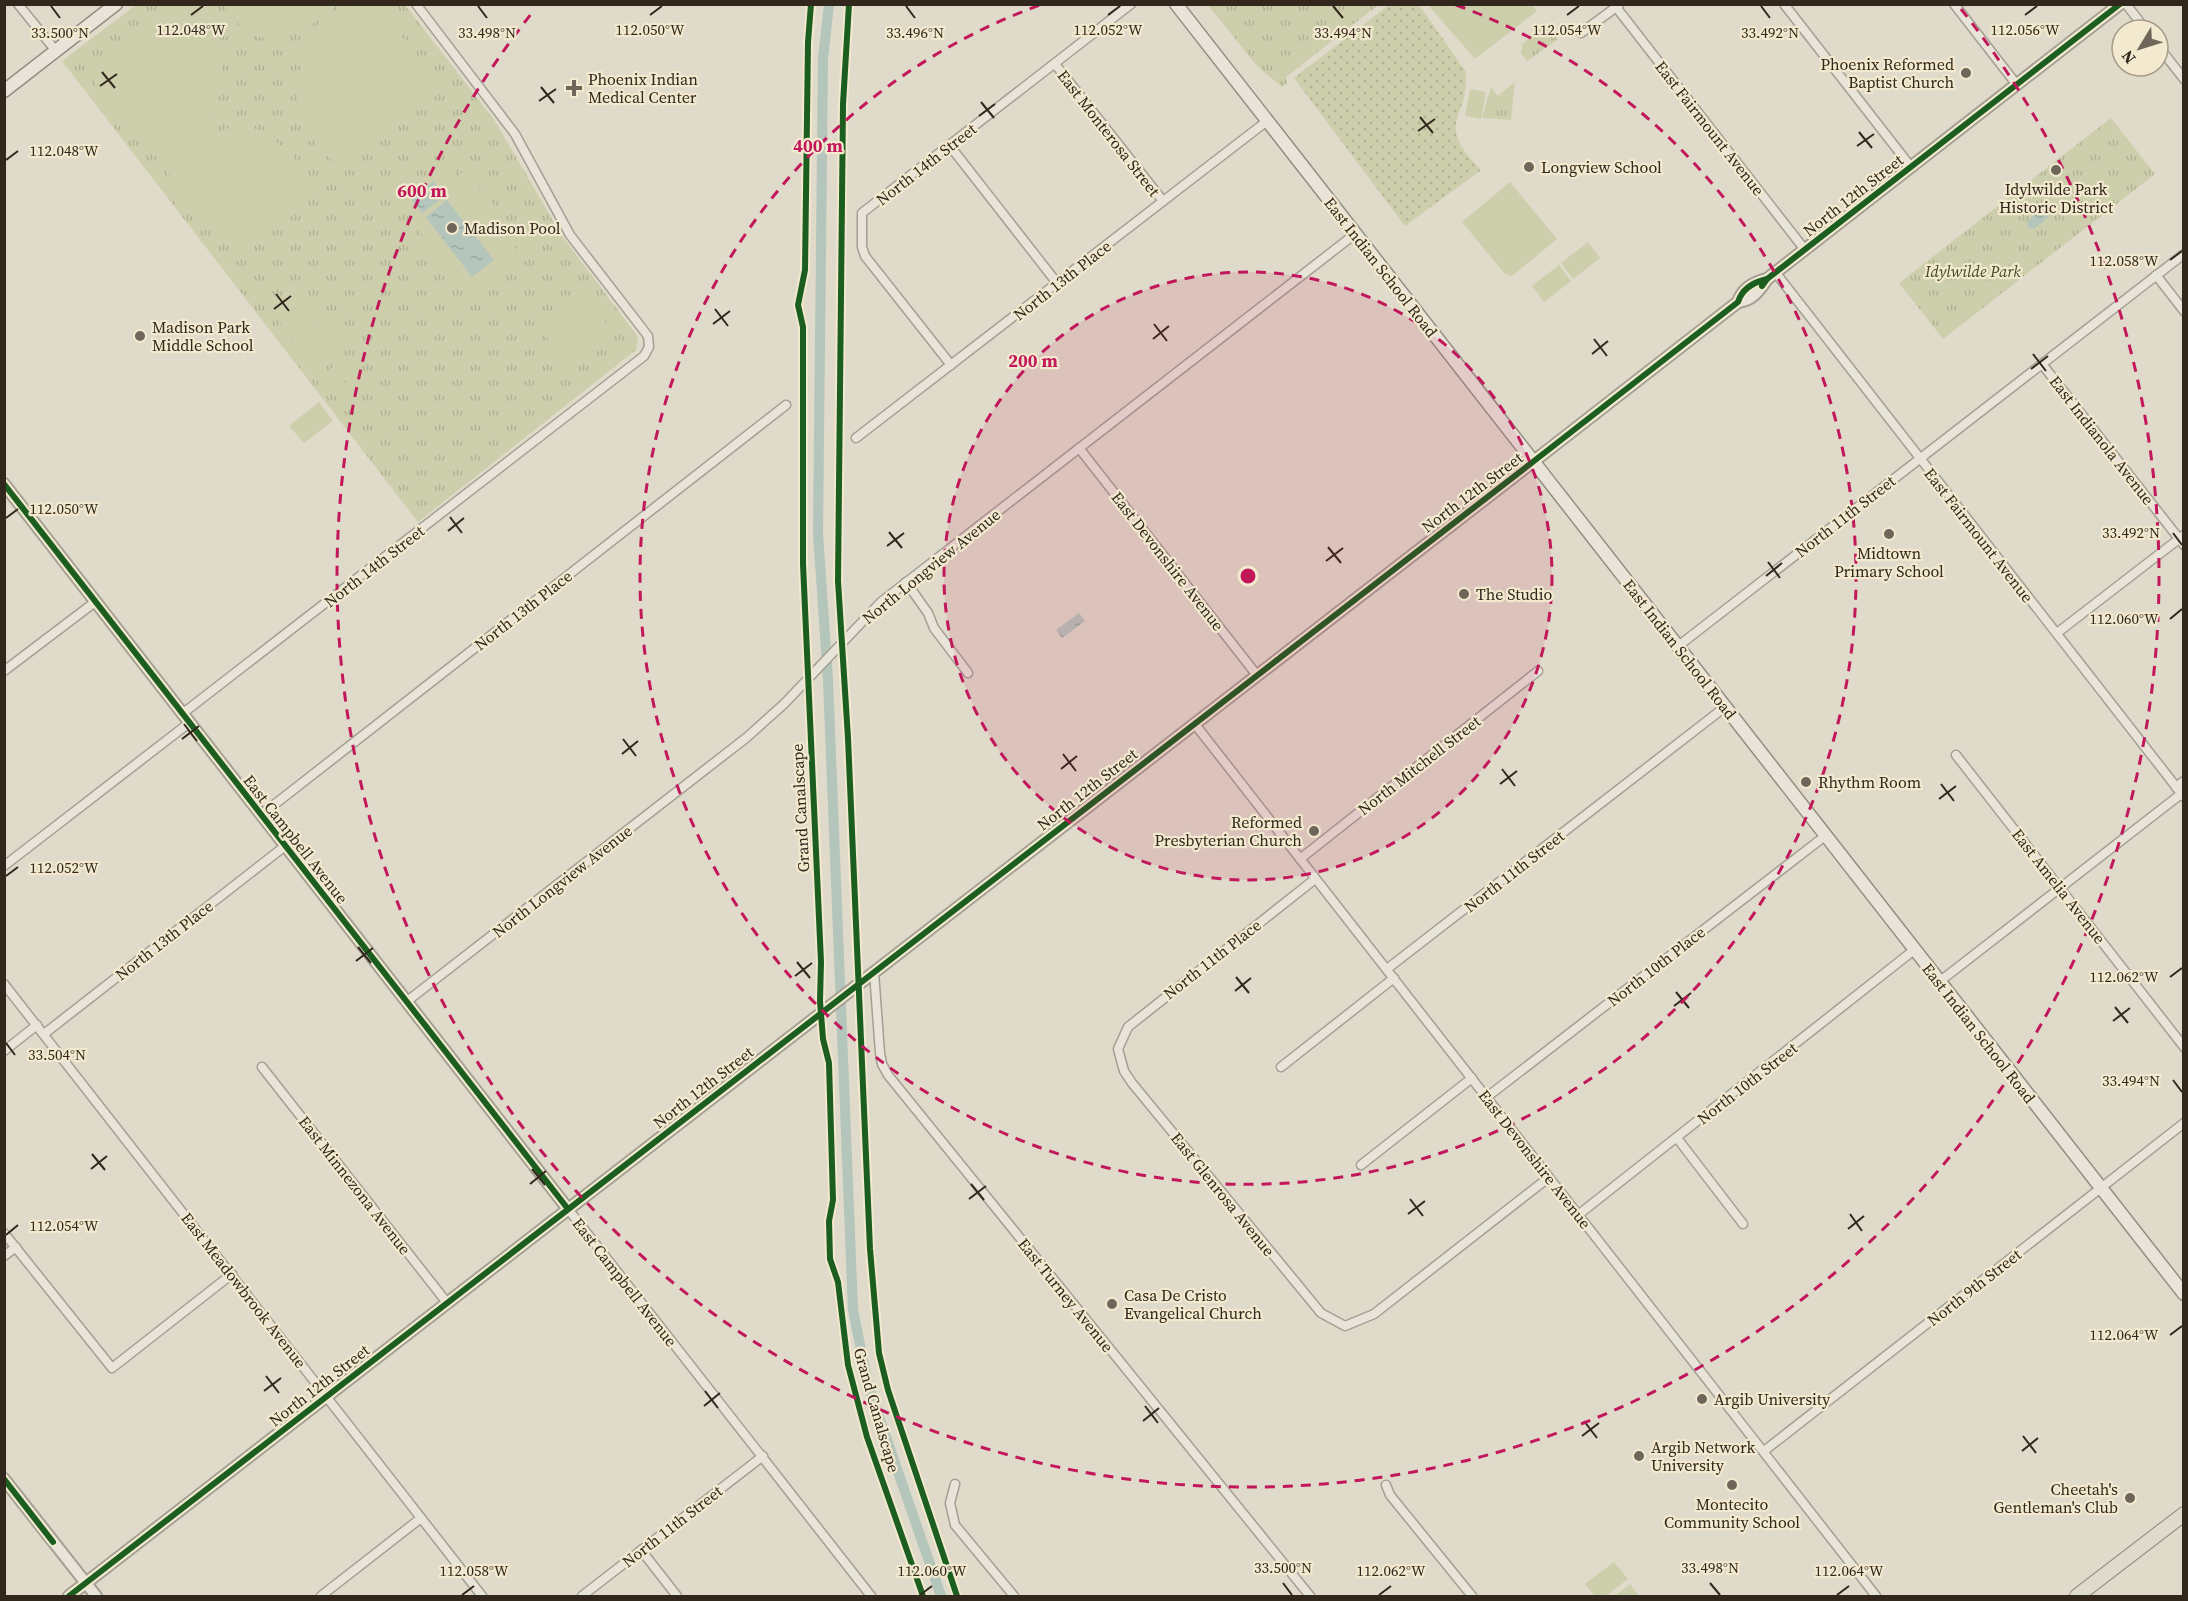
<svg xmlns="http://www.w3.org/2000/svg" width="2188" height="1601" viewBox="0 0 2188 1601" font-family="'Source Serif 4',serif">
  <defs>
    <pattern id="grass-dots" width="8" height="8" patternUnits="userSpaceOnUse" patternTransform="scale(1.5)"><rect width="8" height="8" fill="#cdcfac"/><path d="M2 2h.1M6 6h.1" fill="none" stroke="#b0b293" stroke-width="1.8" stroke-linecap="round"/></pattern>
    <pattern id="park-tufts" width="24" height="20" patternUnits="userSpaceOnUse" patternTransform="scale(1.5)"><rect width="24" height="20" fill="#cdcfac"/><path d="M3 7l-1-3M5 7V3M7 7l1-3M15 17l-1-3M17 17v-4M19 17l1-3" fill="none" stroke="#b0b293"/></pattern>
    <pattern id="water-ripples" width="26" height="14" patternUnits="userSpaceOnUse" patternTransform="scale(1.5)"><rect width="26" height="14" fill="#b4c5bb"/><path d="M2 4q2-2 4 0t4 0M15 11q2-2 4 0t4 0" fill="none" stroke="#9ba9a0"/></pattern>
  </defs>
  <rect width="100%" height="100%" fill="#dfdac9"/>
  <!-- grass -->
  <path fill="url(#grass-dots)" d="M 1389,5 L 1419,5 L 1466,72 C 1469,122 1433,120 1481,170 L 1405,226 L 1294,78 Z"/>
  <!-- park -->
  <g fill="url(#park-tufts)">
    <polygon points="136,5 405,5 495,121 562,236 638,337 636,350 418,522 62,61"/>
    <polygon points="1208,5 1378,5 1286,77 1287,83 1282,87 1258,67"/>
    <polygon points="1547,24 1553,28 1557,40 1527,61 1521,53 1522,45 1541,25"/>
    <polygon points="1515,82 1511,120 1482,118 1491,87 1498,96"/>
    <polygon points="2111,118 2155,174 1943,339 1899,283"/>
    <polygon points="1630,1584 1639,1596 1615,1596"/>
  </g>
  <!-- garden -->
  <g fill="#cdcfac">
    <path d="M 168,4 L 200,5 C 207,13 216,25 219,36 C 229,63 221,106 200,127 C 187,140 170,148 154,157 L 91,77 L 93,63 Z"/>
    <path d="M 224,5 L 337,5 C 298,38 258,61 224,5 Z"/>
    <polygon points="377,5 437,81 435,95 341,168 317,146 300,115 295,80 311,45 335,17 357,5"/>
    <polygon points="1428,5 1532,5 1537,11 1475,59"/>
    <polygon points="1470,89 1486,92 1481,119 1465,116"/>
    <polygon points="236,125 264,131 293,156 313,182 233,245 223,244 165,169 208,136"/>
    <polygon points="445,160 457,176 466,170 498,211 483,222 490,232 501,223 517,243 513,246 518,252 467,292 395,200"/>
    <polygon points="1510,182 1557,239 1512,276 1505,274 1462,222"/>
    <polygon points="1588,242 1600,258 1573,279 1561,263"/>
    <polygon points="2005,247 2015,260 1986,282 1976,269"/>
    <polygon points="1559,265 1571,281 1544,302 1532,286"/>
    <polygon points="582,293 613,332 570,366 539,328"/>
    <polygon points="296,294 307,307 282,326 272,313"/>
    <polygon points="311,313 321,326 296,345 286,332"/>
    <polygon points="334,324 350,345 317,371 301,350"/>
    <polygon points="343,359 351,370 329,387 321,376"/>
    <polygon points="355,375 364,385 341,402 333,392"/>
    <polygon points="319,402 333,421 304,443 289,426"/>
    <polygon points="1614,1562 1628,1579 1606,1596 1595,1596 1585,1584"/>
  </g>
  <!-- water -->
  <g fill="url(#water-ripples)">
    <polygon points="433,181 445,196 422,213 411,199"/>
    <polygon points="447,200 494,260 472,277 426,217"/>
    <polygon points="2045,207 2050,208 2051,215 2034,229 2028,228 2027,221"/>
    <polygon points="1079,613 1085,621 1062,638 1056,630"/>
  </g>
  <g fill="none" stroke-linecap="round" stroke-linejoin="round">
    <!-- canal -->
    <polyline stroke="#b4c5bb" stroke-width="10" points="829,4 823,59 818,533 828,680 853,1310 868,1385 941,1596"/>
    <!-- minor casing -->
    <g stroke="#a49f93" stroke-width="11">
      <g id="minor">
        <polyline points="18,4 56,51"/>
        <polyline points="1784,4 1911,167"/>
        <polyline points="1954,4 2017,85"/>
        <polyline points="2126,4 2146,30"/>
        <polyline points="1616,7 1805,250"/>
        <polyline points="1581,33 1619,5"/>
        <polyline points="2158,46 2184,79"/>
        <polyline points="1055,64 1163,201"/>
        <polyline points="950,146 1057,283"/>
        <polyline points="1775,272 2184,797"/>
        <polyline points="2156,275 2184,311"/>
        <polyline points="2042,364 2184,545"/>
        <polyline points="951,365 865,256 862,247 862,213 1131,4"/>
        <polyline points="856,438 1267,121"/>
        <polyline points="1079,448 1256,674"/>
        <polyline points="906,582 928,613 934,628 968,673"/>
        <polyline points="2057,633 2184,535"/>
        <polyline points="1677,647 2184,254"/>
        <polyline points="4,671 95,602"/>
        <polyline points="182,714 644,356 649,347 648,336 570,235 515,134 416,4"/>
        <polyline points="1194,723 1876,1596"/>
        <polyline points="1956,755 2184,1047"/>
        <polyline points="2176,787 2184,781"/>
        <polyline points="261,815 786,405"/>
        <polyline points="1300,859 1538,671"/>
        <polyline points="4,866 189,723"/>
        <polyline points="1315,879 1128,1027 1118,1049 1124,1071 1132,1083 1321,1313 1345,1326 1374,1314 1548,1178"/>
        <polyline points="1387,969 1725,707"/>
        <polyline points="874,972 880,1053 882,1064 888,1075 1310,1596"/>
        <polyline points="1939,982 2181,794"/>
        <polyline points="4,984 482,1596"/>
        <polyline points="406,1002 746,738 784,704 881,602 1355,234"/>
        <polyline points="44,1034 285,846"/>
        <polyline points="4,1051 37,1025"/>
        <polyline points="262,1067 448,1304"/>
        <polyline points="1281,1067 1394,978"/>
        <polyline points="1487,1097 1825,836"/>
        <polyline points="1677,1138 1743,1224"/>
        <polyline points="1361,1165 1472,1078"/>
        <polyline points="568,1209 871,1596"/>
        <polyline points="1578,1215 1914,950"/>
        <polyline points="4,1233 112,1368 232,1274"/>
        <polyline points="4,1256 16,1247"/>
        <polyline points="1764,1451 2184,1123"/>
        <polyline points="955,1484 950,1503 955,1525 1014,1596"/>
        <polyline points="1386,1485 1390,1495 1472,1596"/>
        <polyline points="641,1550 677,1596"/>
        <polyline points="321,1596 421,1518"/>
        <polyline points="582,1596 763,1456"/>
      </g>
    </g>
    <!-- tertiary casing -->
    <g stroke="#a49f93" stroke-width="14">
      <g id="tertiary">
        <path d="M 1738,302 C 1752,301 1759,291 1767,279 L 2120,4"/>
        <polyline points="4,484 568,1209"/>
        <polyline points="4,1479 96,1596"/>
        <path d="M 69,1596 L 1534,461 L 1738,302 C 1742,289 1754,282 1767,279"/>
      </g>
    </g>
    <!-- secondary casing -->
    <g stroke="#948e82" stroke-width="15">
      <g id="secondary">
        <polyline points="1176,4 2184,1294"/>
        <polyline points="4,91 116,4"/>
      </g>
    </g>
    <!-- primary casing -->
    <g stroke="#898479" stroke-width="16">
      <polyline id="primary" points="2077,1596 2184,1514"/>
    </g>
    <!-- minor -->
    <use href="#minor" stroke="#e8e4da" stroke-width="8"/>
    <!-- tertiary -->
    <use href="#tertiary" stroke="#e8e4da" stroke-width="10"/>
    <!-- secondary -->
    <use href="#secondary" stroke="#e8e4da" stroke-width="12"/>
    <!-- primary -->
    <use href="#primary" stroke="#dfdbcc" stroke-width="14"/>
    <!-- cycleway casing -->
    <g stroke="#f2e9ce" stroke-width="10">
      <g id="cycleway">
        <polyline points="811,4 808,42 805,270 798,305 803,327 803,564 821,962 820,1001 823,1039 829,1063 833,1200 829,1221 830,1259 838,1282 848,1365 867,1437 923,1596"/>
        <polyline points="849,4 843,104 838,581 848,738 870,1249 879,1353 888,1390 957,1596"/>
        <polyline points="1762,286 1767,279 2120,4"/>
        <polyline points="4,484 568,1209"/>
        <polyline points="4,1479 53,1542"/>
        <path d="M 69,1596 L 1534,461 L 1738,302 C 1742,289 1754,282 1767,279"/>
      </g>
    </g>
    <!-- cycleway -->
    <use href="#cycleway" stroke="#1b5e20" stroke-width="6"/>
  </g>
  <!-- ticks -->
  <path fill="none" stroke="#31271c" stroke-width="2" d="M 51,6 L 60,18M 478,6 L 487,18M 906,6 L 915,18M 1333,6 L 1343,18M 1761,6 L 1770,18M 191,15 L 203,6M 650,15 L 662,6M 1108,15 L 1120,6M 1567,15 L 1579,6M 2025,15 L 2037,6M 102,72 L 115,88M 100,86 L 117,74M 541,87 L 554,103M 539,101 L 556,89M 981,102 L 994,118M 979,116 L 995,104M 1420,117 L 1433,133M 1418,131 L 1435,119M 1859,132 L 1872,148M 1857,146 L 1874,134M 6,160 L 18,151M 2170,260 L 2182,251M 276,294 L 289,311M 274,309 L 291,296M 715,309 L 728,326M 713,324 L 730,311M 1154,324 L 1167,341M 1153,339 L 1169,326M 1594,339 L 1607,356M 1592,354 L 1608,341M 2033,354 L 2046,371M 2031,369 L 2048,356M 450,517 L 462,533M 6,518 L 18,509M 448,531 L 464,518M 889,532 L 902,548M 2173,533 L 2182,545M 887,546 L 904,533M 1328,547 L 1341,563M 1326,561 L 1343,548M 1768,562 L 1780,578M 1766,576 L 1782,563M 2170,619 L 2182,609M 184,724 L 197,741M 182,739 L 199,726M 623,739 L 636,756M 622,754 L 638,741M 1063,754 L 1076,771M 1061,769 L 1077,756M 1502,769 L 1515,786M 1500,784 L 1517,771M 1941,784 L 1954,801M 1939,799 L 1956,786M 6,876 L 18,867M 358,947 L 371,963M 356,961 L 373,948M 797,962 L 810,978M 795,976 L 812,963M 1236,977 L 1249,993M 2170,977 L 2182,968M 1235,991 L 1251,978M 1676,992 L 1689,1008M 1674,1006 L 1691,993M 2115,1007 L 2128,1023M 2113,1021 L 2130,1008M 6,1043 L 15,1055M 2173,1080 L 2182,1092M 92,1154 L 105,1170M 91,1169 L 107,1156M 532,1169 L 545,1185M 530,1184 L 546,1171M 971,1184 L 984,1200M 969,1199 L 986,1186M 1410,1199 L 1423,1216M 1408,1214 L 1425,1201M 1850,1214 L 1862,1231M 1848,1229 L 1864,1216M 6,1235 L 18,1225M 2170,1335 L 2182,1326M 266,1376 L 279,1393M 264,1391 L 281,1378M 705,1391 L 718,1408M 704,1406 L 720,1393M 1145,1406 L 1158,1423M 1143,1421 L 1159,1408M 1584,1421 L 1597,1438M 1582,1436 L 1599,1423M 2023,1436 L 2036,1453M 2022,1451 L 2038,1438M 1283,1583 L 1292,1595M 1710,1583 L 1720,1595M 462,1595 L 474,1586M 920,1595 L 932,1586M 1379,1595 L 1391,1586M 1837,1595 L 1849,1586"/>
  <!-- distance rings -->
  <circle cx="1248" cy="576" r="304" fill="#c2185b" fill-opacity=".12"/>
  <g fill="none" stroke="#c2185b" stroke-width="3" stroke-dasharray="10 8">
    <circle cx="1248" cy="576" r="304"/>
    <path d="M1456 5A608 608 0 1 1 1040 5"/>
    <path d="M1961 9A911 911 0 1 1 535 9"/>
  </g>
  <!-- markers -->
  <g fill="#6e6659" stroke="#f2e9ce" stroke-width="2">
    <circle cx="1966" cy="73" r="6"/>
    <path d="M571 79h6v6h6v6h-6v6h-6v-6h-6v-6h6z"/>
    <circle cx="1529" cy="167" r="6"/>
    <circle cx="2056" cy="170" r="6"/>
    <circle cx="452" cy="228" r="6"/>
    <circle cx="140" cy="336" r="6"/>
    <circle cx="1889" cy="534" r="6"/>
    <circle cx="1464" cy="594" r="6"/>
    <circle cx="1806" cy="782" r="6"/>
    <circle cx="1314" cy="831" r="6"/>
    <circle cx="1112" cy="1304" r="6"/>
    <circle cx="1702" cy="1399" r="6"/>
    <circle cx="1639" cy="1456" r="6"/>
    <circle cx="1732" cy="1485" r="6"/>
    <circle cx="2130" cy="1498" r="6"/>
  </g>
  <g text-anchor="middle" stroke-width="4.5" stroke-linejoin="round" paint-order="stroke">
    <!-- poi labels -->
    <g font-size="16" fill="#31271c" stroke="#f2e9ce" text-anchor="start">
      <text x="1954" y="70" text-anchor="end">Phoenix Reformed<tspan x="1954" dy="18">Baptist Church</tspan></text>
      <text x="588" y="85">Phoenix Indian<tspan x="588" dy="18">Medical Center</tspan></text>
      <text x="1541" y="173">Longview School</text>
      <text x="2056" y="195" text-anchor="middle">Idylwilde Park<tspan x="2056" dy="18">Historic District</tspan></text>
      <text x="464" y="234">Madison Pool</text>
      <text x="152" y="333">Madison Park<tspan x="152" dy="18">Middle School</tspan></text>
      <text x="1889" y="559" text-anchor="middle">Midtown<tspan x="1889" dy="18">Primary School</tspan></text>
      <text x="1476" y="600">The Studio</text>
      <text x="1818" y="788">Rhythm Room</text>
      <text x="1302" y="828" text-anchor="end">Reformed<tspan x="1302" dy="18">Presbyterian Church</tspan></text>
      <text x="1124" y="1301">Casa De Cristo<tspan x="1124" dy="18">Evangelical Church</tspan></text>
      <text x="1714" y="1405">Argib University</text>
      <text x="1651" y="1453">Argib Network<tspan x="1651" dy="18">University</tspan></text>
      <text x="2118" y="1495" text-anchor="end">Cheetah's<tspan x="2118" dy="18">Gentleman's Club</tspan></text>
      <text x="1732" y="1510" text-anchor="middle">Montecito<tspan x="1732" dy="18">Community School</tspan></text>
    </g>
    <!-- street labels -->
    <g font-size="16" fill="#31271c" stroke="#f2e9ce">
      <text transform="translate(1710 128) rotate(52)" y="6">East Fairmount Avenue</text>
      <text transform="translate(1109 133) rotate(52)" y="6">East Monterosa Street</text>
      <text transform="translate(926 164) rotate(-38)" y="6">North 14th Street</text>
      <text transform="translate(1853 195) rotate(-38)" y="6">North 12th Street</text>
      <text transform="translate(1381 267) rotate(52)" y="6">East Indian School Road</text>
      <text transform="translate(1062 280) rotate(-38)" y="6">North 13th Place</text>
      <text transform="translate(2102 440) rotate(52)" y="6">East Indianola Avenue</text>
      <text transform="translate(1472 492) rotate(-37)" y="6">North 12th Street</text>
      <text transform="translate(1845 516) rotate(-38)" y="6">North 11th Street</text>
      <text transform="translate(1979 535) rotate(52)" y="6">East Fairmount Avenue</text>
      <text transform="translate(1168 561) rotate(52)" y="6">East Devonshire Avenue</text>
      <text transform="translate(374 566) rotate(-38)" y="6">North 14th Street</text>
      <text transform="translate(931 566) rotate(-39)" y="6">North Longview Avenue</text>
      <text transform="translate(523 610) rotate(-38)" y="6">North 13th Place</text>
      <text transform="translate(1680 649) rotate(52)" y="6">East Indian School Road</text>
      <text transform="translate(1419 765) rotate(-38)" y="6">North Mitchell Street</text>
      <text transform="translate(1087 789) rotate(-38)" y="6">North 12th Street</text>
      <text transform="translate(800 808) rotate(-93)" y="6">Grand Canalscape</text>
      <text transform="translate(296 839) rotate(52)" y="6">East Campbell Avenue</text>
      <text transform="translate(1514 871) rotate(-38)" y="6">North 11th Street</text>
      <text transform="translate(562 881) rotate(-38)" y="6">North Longview Avenue</text>
      <text transform="translate(2059 886) rotate(52)" y="6">East Amelia Avenue</text>
      <text transform="translate(164 940) rotate(-38)" y="6">North 13th Place</text>
      <text transform="translate(1212 959) rotate(-38)" y="6">North 11th Place</text>
      <text transform="translate(1656 966) rotate(-38)" y="6">North 10th Place</text>
      <text transform="translate(1979 1033) rotate(52)" y="6">East Indian School Road</text>
      <text transform="translate(1747 1083) rotate(-38)" y="6">North 10th Street</text>
      <text transform="translate(703 1087) rotate(-38)" y="6">North 12th Street</text>
      <text transform="translate(1535 1159) rotate(52)" y="6">East Devonshire Avenue</text>
      <text transform="translate(355 1185) rotate(52)" y="6">East Minnezona Avenue</text>
      <text transform="translate(1223 1194) rotate(51)" y="6">East Glenrosa Avenue</text>
      <text transform="translate(625 1282) rotate(52)" y="6">East Campbell Avenue</text>
      <text transform="translate(1974 1287) rotate(-38)" y="6">North 9th Street</text>
      <text transform="translate(244 1290) rotate(52)" y="6">East Meadowbrook Avenue</text>
      <text transform="translate(1066 1295) rotate(51)" y="6">East Turney Avenue</text>
      <text transform="translate(319 1385) rotate(-38)" y="6">North 12th Street</text>
      <text transform="translate(877 1410) rotate(74)" y="6">Grand Canalscape</text>
      <text transform="translate(672 1526) rotate(-38)" y="6">North 11th Street</text>
    </g>
    <!-- park labels -->
    <g font-size="16" font-style="italic" fill="#414c25" stroke="#f2e9ce">
      <text x="1973" y="277">Idylwilde Park</text>
    </g>
  </g>
  <g font-size="15" text-anchor="middle" fill="#31271c" stroke="#f2e9ce" stroke-width="4.5" stroke-linejoin="round" paint-order="stroke">
    <text x="650" y="35">112.050°W</text>
    <text x="1108" y="35">112.052°W</text>
    <text x="1567" y="35">112.054°W</text>
    <text x="2025" y="35">112.056°W</text>
    <text x="191" y="35">112.048°W</text>
    <text x="60" y="38">33.500°N</text>
    <text x="487" y="38">33.498°N</text>
    <text x="915" y="38">33.496°N</text>
    <text x="1343" y="38">33.494°N</text>
    <text x="1770" y="38">33.492°N</text>
    <text x="64" y="156">112.048°W</text>
    <text x="2124" y="266">112.058°W</text>
    <text x="64" y="514">112.050°W</text>
    <text x="2131" y="538">33.492°N</text>
    <text x="2124" y="624">112.060°W</text>
    <text x="64" y="873">112.052°W</text>
    <text x="2124" y="982">112.062°W</text>
    <text x="57" y="1060">33.504°N</text>
    <text x="2131" y="1086">33.494°N</text>
    <text x="64" y="1231">112.054°W</text>
    <text x="2124" y="1340">112.064°W</text>
    <text x="1283" y="1573">33.500°N</text>
    <text x="1710" y="1573">33.498°N</text>
    <text x="474" y="1576">112.058°W</text>
    <text x="932" y="1576">112.060°W</text>
    <text x="1391" y="1576">112.062°W</text>
    <text x="1849" y="1576">112.064°W</text>
  </g>
  <circle cx="1248" cy="576" r="9" fill="#c2185b" stroke="#f2e9ce" stroke-width="3"/>
  <g font-size="18" text-anchor="middle" font-weight="bold" fill="#c2185b" stroke="#f2e9ce" stroke-width="4.5" stroke-linejoin="round" paint-order="stroke">
    <text x="818" y="152">400 m</text>
    <text x="422" y="197">600 m</text>
    <text x="1033" y="367">200 m</text>
  </g>
  <!-- border -->
  <rect width="2188" height="1601" fill="none" stroke="#31271c" stroke-width="12"/>
  <!-- north arrow -->
  <g transform="translate(2140 48) rotate(232)"><circle r="28" fill="#f2e9ce" stroke="#a59b87" stroke-width="1.5"/>
  <path d="M0-4.5L10 22L0 15L-10 22Z" fill="#6e6659"/>
  <text y="-9" font-size="16" font-weight="bold" text-anchor="middle" fill="#31271c">N</text>
  </g>
</svg>
